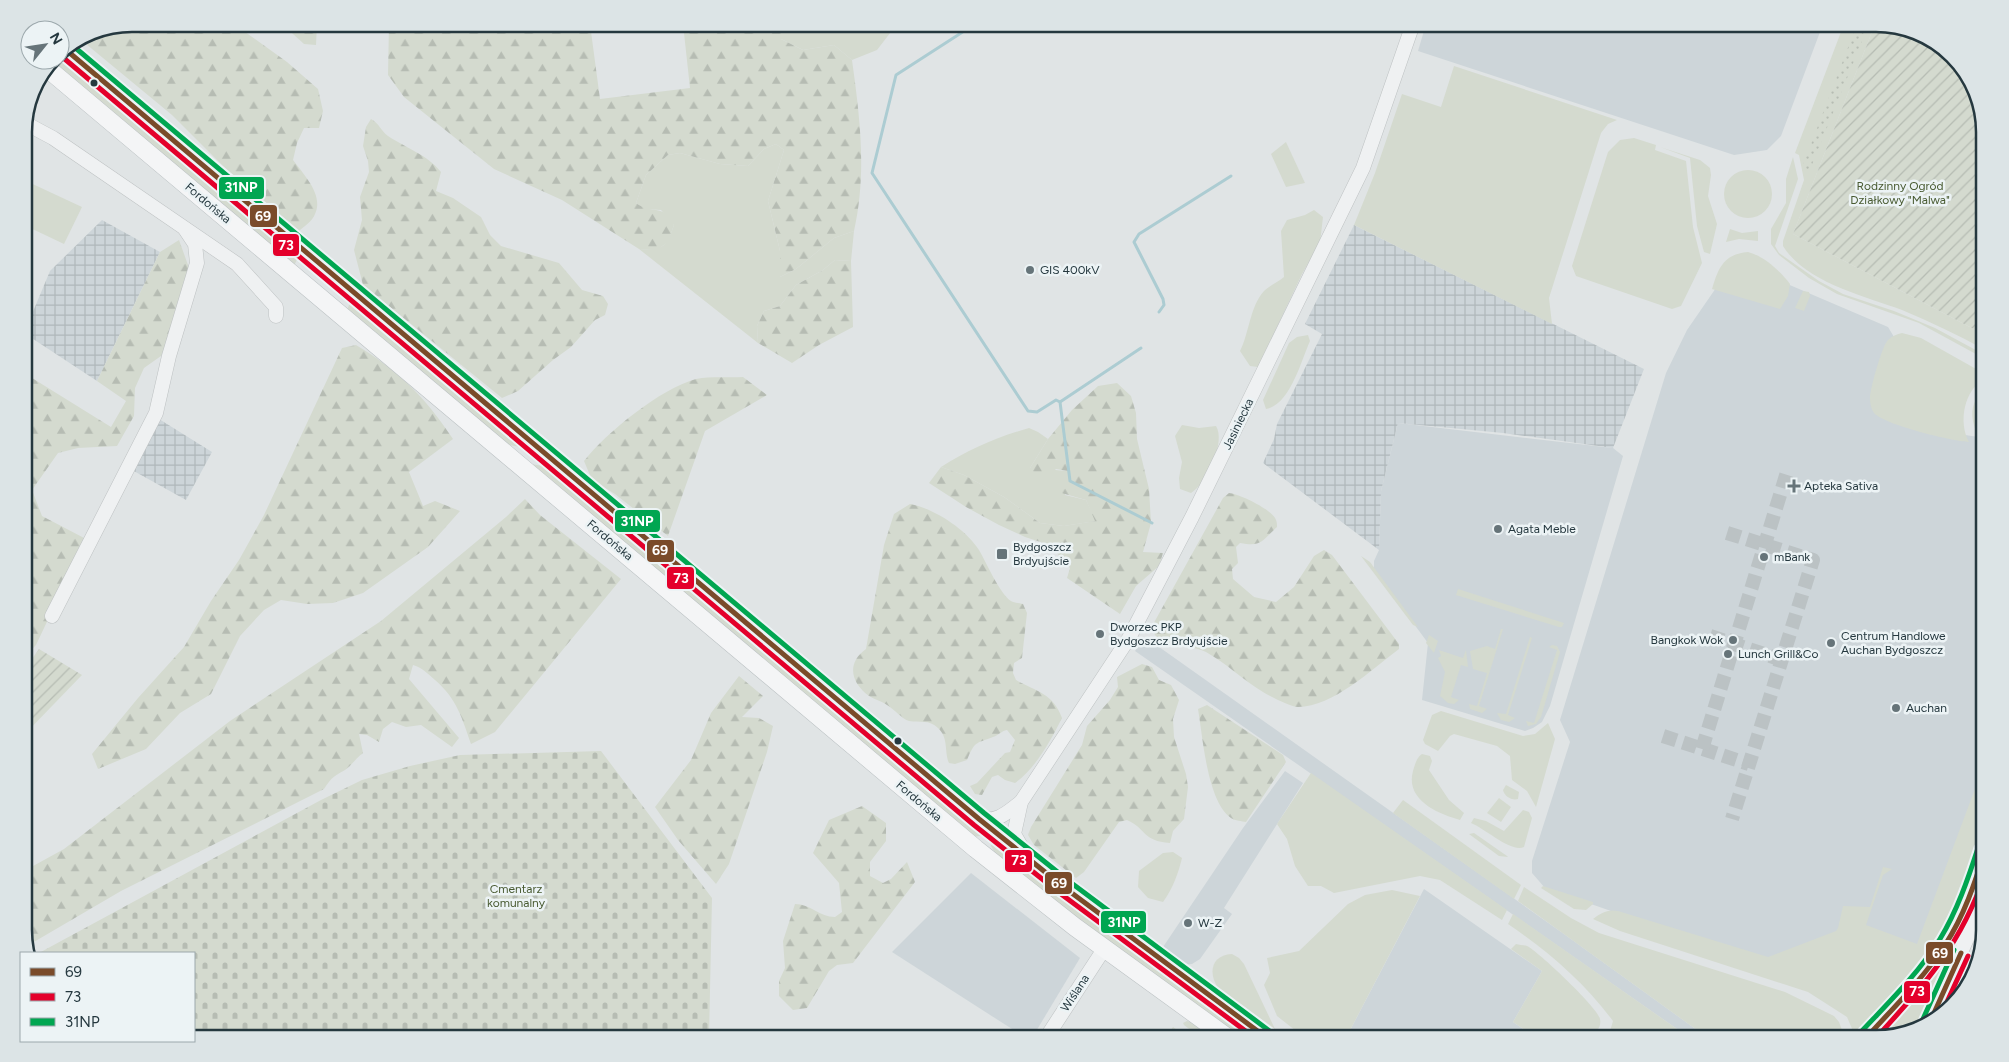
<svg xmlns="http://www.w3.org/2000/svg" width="2009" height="1062" viewBox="0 0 2009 1062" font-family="Figtree,sans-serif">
  <defs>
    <pattern id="industrial-grid" width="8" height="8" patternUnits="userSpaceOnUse" patternTransform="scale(1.25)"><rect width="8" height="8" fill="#cdd5d9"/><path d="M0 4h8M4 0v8" fill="none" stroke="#b0b8bb"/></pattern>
    <pattern id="forest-firs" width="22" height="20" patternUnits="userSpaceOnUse" patternTransform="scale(1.25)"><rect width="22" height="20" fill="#d4dacf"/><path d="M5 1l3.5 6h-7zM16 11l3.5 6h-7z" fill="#b6bcb3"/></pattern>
    <pattern id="cemetery-stones" width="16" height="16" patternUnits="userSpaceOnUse" patternTransform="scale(1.25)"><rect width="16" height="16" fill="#d4dacf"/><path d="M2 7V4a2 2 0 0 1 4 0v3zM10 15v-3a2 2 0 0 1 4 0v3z" fill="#b6bcb3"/></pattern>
    <pattern id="park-dots" width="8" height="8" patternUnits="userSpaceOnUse" patternTransform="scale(1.25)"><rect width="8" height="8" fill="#d4dacf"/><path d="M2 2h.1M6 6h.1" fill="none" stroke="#b6bcb3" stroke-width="1.8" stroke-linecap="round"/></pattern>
    <pattern id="garden-furrows" width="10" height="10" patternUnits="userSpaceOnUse" patternTransform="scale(1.25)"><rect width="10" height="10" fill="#d4dacf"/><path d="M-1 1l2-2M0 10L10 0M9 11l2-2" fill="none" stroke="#b6bcb3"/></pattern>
  </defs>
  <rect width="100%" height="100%" fill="#e0e4e5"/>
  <!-- built -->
  <g fill="#cdd5d9">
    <polygon points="1426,24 1823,24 1781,136 1767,150 1734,155 1418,51"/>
    <polygon points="1727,272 1778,280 1888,327 1952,433 1985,438 1985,780 1919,949 1766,965 1545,888 1532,873 1532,861 1570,742 1560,720 1666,373 1687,330"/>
    <polygon points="1398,423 1613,448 1623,456 1550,706 1542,722 1533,728 1525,731 1422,700 1428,643 1374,570 1374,561 1379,550 1381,491"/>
    <polygon points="1145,637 1564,934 1708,1038 1690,1038 1135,651"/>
    <polygon points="1285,771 1303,783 1224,908 1232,914 1200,959 1192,964 1183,965 1161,950 1243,828"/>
    <polygon points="971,873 1080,958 1032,1038 1026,1038 892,952"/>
    <polygon points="1424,889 1542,971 1513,1022 1533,1036 1531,1038 1346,1038"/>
  </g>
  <!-- industrial -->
  <g fill="url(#industrial-grid)">
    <polygon points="102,220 160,252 97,381 24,333 50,271"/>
    <polygon points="1354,225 1644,369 1613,448 1503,433 1398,423 1381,491 1379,550 1263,463 1274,439 1277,424 1322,334 1305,324"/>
    <polygon points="159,419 212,452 186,500 132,470"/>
  </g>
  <!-- grass -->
  <g fill="#d4dacf">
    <polygon points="781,24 897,24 877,50 852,60 834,45 803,50 781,39"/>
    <path d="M 1844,24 L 1875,24 L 1793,234 L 1985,335 L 1985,350 C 1958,335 1931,322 1902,310 C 1865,296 1806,283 1783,246 L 1783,241 L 1804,180 L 1799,155 L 1795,153 Z"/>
    <polygon points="60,55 299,255 294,266 50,63 53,60 60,60"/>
    <polygon points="1454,66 1617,120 1608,124 1601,133 1549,298 1552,324 1354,225 1375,173 1402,94 1441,107"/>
    <polygon points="1634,138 1656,145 1655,150 1686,161 1693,227 1702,263 1681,306 1672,309 1576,276 1572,266 1608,152 1620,140"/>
    <polygon points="1286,142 1305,183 1286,187 1271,154"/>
    <path d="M 776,144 L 784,150 L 768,201 L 780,251 L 780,277 L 796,269 L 834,238 L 854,231 L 851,261 L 835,260 L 823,270 L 796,285 L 780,306 L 764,311 L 757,326 L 758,343 L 639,249 C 663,250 666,248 674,225 L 661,210 L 645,209 L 636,203 L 646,175 L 668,155 L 680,153 L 720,164 L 748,166 L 764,149 Z"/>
    <polygon points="1660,147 1700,160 1710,168 1711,175 1708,196 1717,224 1710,254 1704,252 1697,226 1690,158"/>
    <polygon points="1793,157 1798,179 1775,246 1779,253 1819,281 1843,294 1894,311 1935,328 1985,355 1985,359 1919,323 1837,294 1809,278 1779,255 1771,244 1771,229 1786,203 1786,179"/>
    <circle cx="1748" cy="194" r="24"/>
    <polygon points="24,180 82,207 64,244 24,225"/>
    <path d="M 1314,210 L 1323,217 L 1320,243 L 1302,274 L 1258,367 L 1250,366 L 1240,351 C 1249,334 1250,306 1264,291 C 1269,286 1278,282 1284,277 L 1281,231 L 1287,220 L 1305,215 Z"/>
    <polygon points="1730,229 1742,233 1758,231 1758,241 1739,239 1726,242"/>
    <path d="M 1748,252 C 1764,256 1780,271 1790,284 L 1788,296 L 1780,309 L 1712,289 C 1718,268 1724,254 1748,252 Z"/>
    <polygon points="1803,291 1809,292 1810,296 1804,311 1795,308"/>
    <polygon points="351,300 526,448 503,444 347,310"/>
    <path d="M 1902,333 L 1921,338 L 1985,374 L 1985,378 C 1964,390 1958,422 1969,442 C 1952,441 1885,425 1874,413 C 1871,409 1870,403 1870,398 C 1870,389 1882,346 1888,340 C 1892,336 1897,334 1902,333 Z"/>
    <path d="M 1308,335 L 1310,341 C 1301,361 1290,405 1266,409 L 1263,400 L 1289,343 L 1297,337 Z"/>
    <path d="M 1985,389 L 1985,443 L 1982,443 C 1971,424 1966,405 1985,389 Z"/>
    <path d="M 1182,425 L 1199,428 L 1216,426 C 1226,442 1207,483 1191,493 L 1180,489 L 1179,478 L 1182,462 L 1175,436 Z"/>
    <path d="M 1029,428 L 1038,432 L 1048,439 L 1030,468 L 1068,471 L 1065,495 L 1086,500 L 1096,521 L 1064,526 L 1040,523 L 1004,497 L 964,475 L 941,467 C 969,449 997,437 1029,428 Z"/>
    <polygon points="525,463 549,467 978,827 981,836 970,837"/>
    <polygon points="1985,486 1985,529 1980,527 1975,521"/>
    <polygon points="1361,556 1370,562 1418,627 1413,625"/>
    <polygon points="1458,589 1564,623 1562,627 1559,627 1456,595"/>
    <polygon points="1501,629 1503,629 1479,706 1487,709 1482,713 1470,709 1469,704 1477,706 1487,673 1473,669 1470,651 1487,646 1495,649"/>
    <polygon points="1429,635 1438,641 1434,653 1426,643"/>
    <polygon points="1530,637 1532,638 1508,715 1515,718 1509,722 1501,720 1497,713 1506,714"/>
    <polygon points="1552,645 1557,646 1560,652 1541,717 1536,724 1528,726 1526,721 1534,723 1557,650 1549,647"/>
    <polygon points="1439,650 1463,658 1466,650 1468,667 1461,665 1451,697 1459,700 1454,704 1448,703 1440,696 1445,672 1438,658 1441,656"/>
    <polygon points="1441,711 1523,736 1535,734 1548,723 1555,739 1536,807 1527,791 1512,780 1510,756 1497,746 1454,734 1450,736 1438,751 1425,744 1423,740 1432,715"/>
    <path d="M 1422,754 L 1430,756 L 1432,761 L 1429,770 L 1449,800 L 1464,813 L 1460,820 C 1438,814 1405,800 1413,771 C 1415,765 1416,758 1422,754 Z"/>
    <path d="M 1985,762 L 1985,827 L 1954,913 L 1941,937 L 1916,972 L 1856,1038 L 1847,1017 L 1808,992 L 1620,931 L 1593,919 C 1601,913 1607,909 1618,911 L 1768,957 L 1836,931 L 1838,928 L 1843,906 L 1870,907 L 1883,867 L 1892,869 L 1883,875 L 1866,925 L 1917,944 Z"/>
    <polygon points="1311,773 1507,910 1502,920 1440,880 1420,876 1334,893 1321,886 1308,886 1295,866 1287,839 1277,824"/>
    <path d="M 1506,785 L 1519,792 L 1518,799 C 1512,801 1504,796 1503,790 Z"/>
    <polygon points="1499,798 1511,807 1501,822 1487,813"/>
    <polygon points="1403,800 1521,885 1514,899 1393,813"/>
    <path d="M 1523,810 L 1529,812 L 1532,818 L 1524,847 C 1511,853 1486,829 1471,823 L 1474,818 L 1486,821 L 1504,831 Z"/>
    <polygon points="1474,833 1507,856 1508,857 1499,856 1469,834"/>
    <polygon points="996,842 1256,1038 1239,1038 1130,959 996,855 991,846 992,843"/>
    <path d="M 1173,852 L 1182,858 C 1178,874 1173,888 1163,902 L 1148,898 L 1138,887 L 1139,871 L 1163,853 Z"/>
    <polygon points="1985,870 1985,882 1923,1024 1874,1038 1921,987"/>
    <polygon points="1543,886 1593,902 1593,904 1586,910 1574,909 1541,888"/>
    <polygon points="1524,887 1571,918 1599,933 1785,992 1834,1016 1839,1022 1845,1038 1708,1038 1518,901"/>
    <polygon points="1392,890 1420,896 1346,1038 1305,1038 1277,1016 1264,985 1270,973 1267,958 1299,951 1348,904 1365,895"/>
    <path d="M 1513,914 L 1690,1038 L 1608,1038 L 1613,1021 C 1584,982 1548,951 1508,924 Z"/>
    <path d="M 1516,944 C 1519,945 1524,945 1527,946 C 1538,951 1599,1009 1600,1019 C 1602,1028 1595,1033 1589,1038 L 1537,1038 L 1513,1022 L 1542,971 L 1511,949 Z"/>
    <path d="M 1232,954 L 1239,958 L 1244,964 L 1275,1029 L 1218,988 C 1208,973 1211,955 1232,954 Z"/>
    <polygon points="1187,1021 1191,1022 1216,1038 1201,1038 1184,1025 1183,1023"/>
    <polygon points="1173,1027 1188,1038 1165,1038"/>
  </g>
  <!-- forest -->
  <g fill="url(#forest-firs)">
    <path d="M 132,24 L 234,24 L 287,62 L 318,89 L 323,111 L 319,128 L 304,128 L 297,143 L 293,160 C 304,175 324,195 315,214 C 313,221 303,227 298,232 L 230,173 L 172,115 L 80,39 L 91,32 Z"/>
    <polygon points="282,24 317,24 316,45 304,44"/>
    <path d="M 389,24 L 590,24 L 600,99 L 690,88 L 683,24 L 781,24 L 781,39 L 803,50 L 834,45 L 852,60 C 860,118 867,173 854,231 L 834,238 L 796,269 L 780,277 L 780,251 L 768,201 L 784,150 L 776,144 L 764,149 L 748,166 L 720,164 L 680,153 L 668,155 L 646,175 L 636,203 C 652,215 664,203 674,225 L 668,242 L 657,250 L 639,249 L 562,200 L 494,169 L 404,97 L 388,75 Z"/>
    <path d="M 371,119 C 379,123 381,131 388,136 C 406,148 428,155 441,172 L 436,191 L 453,198 L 481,217 L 490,235 L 501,246 L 559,263 L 582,290 L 603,296 L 608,304 L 605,315 L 595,320 L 571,347 L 553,360 L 518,391 L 502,398 L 363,285 L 354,250 L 362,220 L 360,197 L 369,172 L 368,161 L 363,146 L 366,127 Z"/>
    <polygon points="179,240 188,265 190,285 172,338 161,356 144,368 135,388 134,416 117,446 78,448 58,453 32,490 42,516 86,539 36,645 24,658 24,373 111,427 126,401 97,381 160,252"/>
    <polygon points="835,260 851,261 853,327 819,345 792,363 758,343 757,326 764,311 780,306 796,285 823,270"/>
    <path d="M 356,345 C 398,370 426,398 453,439 L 409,472 L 423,506 L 435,501 L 460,511 L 428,547 L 363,593 L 333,603 L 307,604 L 281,600 L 264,610 L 240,636 L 211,694 L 180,713 L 146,749 L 98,769 L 92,754 L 138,698 L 184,647 L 211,601 L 239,560 L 264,515 L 342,348 Z"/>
    <path d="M 743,377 L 767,395 L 705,431 L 668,536 L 615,494 L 592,480 L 584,461 C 607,432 660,389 696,379 C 711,376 729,378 743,377 Z"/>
    <polygon points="1117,383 1131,396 1136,413 1137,439 1149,489 1151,523 1143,552 1163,553 1159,566 1136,586 1120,614 1067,578 1070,568 1050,545 1025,537 999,525 966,507 929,483 941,467 964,475 1004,497 1040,523 1064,526 1095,521 1086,500 1058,492 1068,471 1056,469 1043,482 1030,468 1048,439 1072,410 1098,386"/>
    <path d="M 1229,493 C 1239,494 1272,509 1276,520 C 1277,522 1277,525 1277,527 C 1261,542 1261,547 1240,543 L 1236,547 L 1238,563 L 1232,569 L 1233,579 L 1254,597 L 1276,602 L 1294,587 L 1314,556 L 1324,550 L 1332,555 L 1399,644 L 1399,649 C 1372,669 1333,707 1298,707 C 1291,707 1269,696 1263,692 C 1243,680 1226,663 1206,652 C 1184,641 1163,654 1151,628 L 1223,498 Z"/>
    <path d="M 525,499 L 540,515 L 621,579 L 495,732 L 471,744 C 462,718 457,699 435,680 C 428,674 423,668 413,665 L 409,679 L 459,738 L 452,747 L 421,725 L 406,727 L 392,722 L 383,729 L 379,742 L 367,735 L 359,734 L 363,753 C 356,758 351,766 345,770 C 333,777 332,777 324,789 L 121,891 L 27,946 L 24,937 L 24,871 L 64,849 L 230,721 L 381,621 L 506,517 Z"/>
    <path d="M 910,504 C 933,508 966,529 979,550 C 986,562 1000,594 1011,601 C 1014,603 1020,603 1023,604 L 1027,613 L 1022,658 L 1014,663 L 1013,673 L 1016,680 C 1037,692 1053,693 1062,718 C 1051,740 1036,768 1015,783 L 1005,780 L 998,775 L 992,777 L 982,795 L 975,794 L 970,786 L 977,783 L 1005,753 L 1010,752 L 1015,740 L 1007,730 C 1001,731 999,735 993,737 C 975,744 975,741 967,760 L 955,764 L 949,763 C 944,752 949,738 938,728 C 929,719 920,723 909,721 C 902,719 894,709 887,705 C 882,701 875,700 869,696 C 851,683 846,663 866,649 L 884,545 L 894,514 Z"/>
    <path d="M 1142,664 L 1152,667 L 1159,680 L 1171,685 L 1179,700 L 1173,719 L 1174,737 L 1186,774 L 1188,787 L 1184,819 L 1173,831 L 1170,843 C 1142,841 1147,829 1127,820 L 1119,822 L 1084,872 L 1076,878 L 1034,845 L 1028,835 L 1031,827 L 1082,745 L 1087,726 L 1110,700 L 1118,687 L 1117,677 Z"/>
    <polygon points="739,676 763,696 742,717 759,718 773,726 767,752 729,864 716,884 678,840 655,807 691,760 711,713"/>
    <path d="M 1207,705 L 1283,755 L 1286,762 L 1246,822 C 1242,821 1235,821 1231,818 C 1207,801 1203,738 1198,709 Z"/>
    <path d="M 862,806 L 886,823 L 886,841 L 870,862 L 870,876 L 883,883 L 891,879 L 907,862 L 915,882 L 853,963 L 837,965 L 829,971 L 807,1008 L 793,1010 L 779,996 L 779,981 L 785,968 L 783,941 L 795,904 C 810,904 820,917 835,917 L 842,912 L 839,883 L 813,853 L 829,820 Z"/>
  </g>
  <!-- cemetery -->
  <polygon fill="url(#cemetery-stones)" points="601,751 712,898 709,1038 194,1038 194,953 39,953 321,800 362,780 410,766 460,755"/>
  <!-- park -->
  <g fill="url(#park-dots)">
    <polygon points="1857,24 1869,24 1809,172 1803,165"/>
    <polygon points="1980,953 1974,978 1959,994 1960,992"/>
  </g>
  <!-- garden -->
  <g fill="url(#garden-furrows)">
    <polygon points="1875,24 1925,35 1967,72 1985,125 1985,335 1793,234"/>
    <polygon points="39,649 82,675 24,735 24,670"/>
  </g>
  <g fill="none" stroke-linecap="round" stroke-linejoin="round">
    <!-- stream -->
    <g stroke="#acccd2" stroke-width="3">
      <polyline points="975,24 896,75 872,173 1028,411 1037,412 1056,400 1060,402 1070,481 1152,523"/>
      <polyline points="1159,312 1164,305 1163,299 1134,242 1139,234 1231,176"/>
      <polyline points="1060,402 1141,348"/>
    </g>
    <!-- minor-tunnel -->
    <g stroke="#bbc2c4" stroke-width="14" stroke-dasharray="14 7" stroke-linecap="butt">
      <polyline points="1727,533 1813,560 1732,819"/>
      <polyline points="1710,636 1782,660"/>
      <polyline points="1663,736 1749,764"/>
      <polyline points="1702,749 1788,469"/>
    </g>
    <!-- minor casing -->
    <g stroke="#bec2c3" stroke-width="15">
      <g id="minor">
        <polyline points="25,123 53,138 237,264 276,307 276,316"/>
        <polyline points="52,616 156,413 169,356 197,263 195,244 185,229"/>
        <path d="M 979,819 C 999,822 1006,813 1021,802"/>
        <polyline points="1025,853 1014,834 1021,802 1129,638 1192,517 1363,168 1413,24"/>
        <polyline points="1930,1022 1985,898"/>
        <polyline points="1046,1038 1104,949"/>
        <path d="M 1866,1038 C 1893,1008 1923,979 1945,945 C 1963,916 1975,883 1985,850"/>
      </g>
    </g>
    <!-- major casing -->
    <g stroke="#bbc1c3" stroke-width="19">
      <g id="major">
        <polyline points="65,49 979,819 1065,888 1267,1038"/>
        <polyline points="47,68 976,849 1075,927 1228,1038"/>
      </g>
    </g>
    <!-- minor -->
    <use href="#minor" stroke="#eff1f2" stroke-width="14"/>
    <!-- major -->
    <use href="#major" stroke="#f4f5f6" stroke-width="18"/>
    <!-- bus-1 casing -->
    <g stroke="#ecf3f5" stroke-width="9">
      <g id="bus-1">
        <polyline points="65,49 979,819 1065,888 1267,1038"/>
        <polyline points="1930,1022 1961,953"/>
        <path d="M 1866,1038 C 1893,1008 1923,979 1945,945 C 1964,916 1975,883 1985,850"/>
      </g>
    </g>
    <!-- bus-2 casing -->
    <g stroke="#ecf3f5" stroke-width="9">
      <g id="bus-2">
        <polyline points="60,55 974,825 1061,894 1255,1038"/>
        <polyline points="1941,1015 1968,956"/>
        <path d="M 1876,1038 C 1925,984 1961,945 1985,874"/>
      </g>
    </g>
    <!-- bus-3 casing -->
    <g stroke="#ecf3f5" stroke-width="9">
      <g id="bus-3">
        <polyline points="72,45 984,813 1070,882 1271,1032"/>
        <polyline points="1923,1019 1954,950"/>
        <path d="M 1860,1033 C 1888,1003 1918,974 1940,939 C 1957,911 1968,879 1978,848"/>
      </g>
    </g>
    <!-- bus-1 -->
    <use href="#bus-1" stroke="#7a4b2a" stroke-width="5"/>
    <!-- bus-2 -->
    <use href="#bus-2" stroke="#e4002b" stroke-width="5"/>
    <!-- bus-3 -->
    <use href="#bus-3" stroke="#00a651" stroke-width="5"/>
  </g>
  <!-- markers -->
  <g fill="#25383f" stroke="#ecf3f5" stroke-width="2">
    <circle cx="94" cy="83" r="4.5"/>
    <circle cx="898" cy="741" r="4.5"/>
  </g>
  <g fill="#667479" stroke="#ecf3f5" stroke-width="2">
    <circle cx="1030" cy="270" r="5"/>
    <path d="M1791.5 478.5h5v5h5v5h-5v5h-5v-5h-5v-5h5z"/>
    <circle cx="1498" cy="529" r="5"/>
    <rect x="996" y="548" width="12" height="12" rx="2.5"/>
    <circle cx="1764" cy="557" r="5"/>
    <circle cx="1100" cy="634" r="5"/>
    <circle cx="1733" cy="640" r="5"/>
    <circle cx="1831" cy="643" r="5"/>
    <circle cx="1728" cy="654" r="5"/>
    <circle cx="1896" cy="708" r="5"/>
    <circle cx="1188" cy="923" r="5"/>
  </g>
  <g text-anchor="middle" stroke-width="5" stroke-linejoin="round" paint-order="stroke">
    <!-- park labels -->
    <g font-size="12" fill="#495b32" stroke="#ecf3f5">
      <text x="1900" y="190">Rodzinny Ogród<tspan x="1900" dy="14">Działkowy "Malwa"</tspan></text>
      <text x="516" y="893">Cmentarz<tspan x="516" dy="14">komunalny</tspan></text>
    </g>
    <!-- street labels -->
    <g font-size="12" fill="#25383f" stroke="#ecf3f5">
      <text transform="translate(208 203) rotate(40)" y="4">Fordońska</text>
      <text transform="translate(1238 424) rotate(-64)" y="4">Jasiniecka</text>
      <text transform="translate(610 540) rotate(40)" y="4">Fordońska</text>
      <text transform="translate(919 801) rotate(40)" y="4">Fordońska</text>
      <text transform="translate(1075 993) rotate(-57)" y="4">Wiślana</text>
    </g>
    <!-- poi labels -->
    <g font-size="12" fill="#25383f" stroke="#ecf3f5" text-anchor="start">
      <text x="1040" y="274">GIS 400kV</text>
      <text x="1804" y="490">Apteka Sativa</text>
      <text x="1508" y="533">Agata Meble</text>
      <text x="1013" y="551">Bydgoszcz<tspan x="1013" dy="14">Brdyujście</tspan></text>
      <text x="1774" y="561">mBank</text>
      <text x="1110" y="631">Dworzec PKP<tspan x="1110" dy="14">Bydgoszcz Brdyujście</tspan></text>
      <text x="1841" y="640">Centrum Handlowe<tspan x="1841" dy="14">Auchan Bydgoszcz</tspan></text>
      <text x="1723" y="644" text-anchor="end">Bangkok Wok</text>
      <text x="1738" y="658">Lunch Grill&amp;Co</text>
      <text x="1906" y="712">Auchan</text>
      <text x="1198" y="927">W-Z</text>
    </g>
  </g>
  <!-- crop -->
  <path d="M0 0H2009V1062H0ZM132 32H1876A100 100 0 0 1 1976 132V930A100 100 0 0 1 1876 1030H132A100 100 0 0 1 32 930V132A100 100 0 0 1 132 32Z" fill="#dce4e6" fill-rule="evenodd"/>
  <path fill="none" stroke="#25383f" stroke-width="2.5" d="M132 32H1876A100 100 0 0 1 1976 132V930A100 100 0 0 1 1876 1030H132A100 100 0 0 1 32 930V132A100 100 0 0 1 132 32Z"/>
  <g stroke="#ecf3f5" stroke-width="2">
    <rect x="218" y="176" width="47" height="24" rx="5" fill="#00a651"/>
    <rect x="249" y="204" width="29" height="24" rx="5" fill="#7a4b2a"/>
    <rect x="272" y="233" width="28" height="24" rx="5" fill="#e4002b"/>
    <rect x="614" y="509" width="47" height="24" rx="5" fill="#00a651"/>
    <rect x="646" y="539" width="29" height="24" rx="5" fill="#7a4b2a"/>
    <rect x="666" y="566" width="29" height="24" rx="5" fill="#e4002b"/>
    <rect x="1004" y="849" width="29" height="24" rx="5" fill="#e4002b"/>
    <rect x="1044" y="871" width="29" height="24" rx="5" fill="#7a4b2a"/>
    <rect x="1100" y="910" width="47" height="24" rx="5" fill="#00a651"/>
    <rect x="1925" y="941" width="29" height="24" rx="5" fill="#7a4b2a"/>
    <rect x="1903" y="980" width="28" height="24" rx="5" fill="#e4002b"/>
  </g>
  <g font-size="14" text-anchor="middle" font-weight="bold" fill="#fff">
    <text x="241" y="192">31NP</text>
    <text x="263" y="221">69</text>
    <text x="286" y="250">73</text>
    <text x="637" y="526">31NP</text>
    <text x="660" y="555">69</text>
    <text x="681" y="583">73</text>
    <text x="1019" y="865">73</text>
    <text x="1059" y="888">69</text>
    <text x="1124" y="927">31NP</text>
    <text x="1940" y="958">69</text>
    <text x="1917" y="996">73</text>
  </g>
  <!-- legend -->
  <rect x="20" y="952" width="175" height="90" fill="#ecf3f5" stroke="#9ca8ac"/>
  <rect x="30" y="968" width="25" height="8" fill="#7a4b2a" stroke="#9ca8ac"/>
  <text x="65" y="977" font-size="15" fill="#25383f">69</text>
  <rect x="30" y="993" width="25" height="8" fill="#e4002b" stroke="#9ca8ac"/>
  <text x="65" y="1002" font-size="15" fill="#25383f">73</text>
  <rect x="30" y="1018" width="25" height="8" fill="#00a651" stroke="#9ca8ac"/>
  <text x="65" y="1027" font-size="15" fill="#25383f">31NP</text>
  <!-- north arrow -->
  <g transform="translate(45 45) rotate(60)"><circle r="24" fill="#ecf3f5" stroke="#9ca8ac"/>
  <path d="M0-4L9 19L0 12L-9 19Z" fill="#667479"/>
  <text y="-8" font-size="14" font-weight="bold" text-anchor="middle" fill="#25383f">N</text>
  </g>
</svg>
